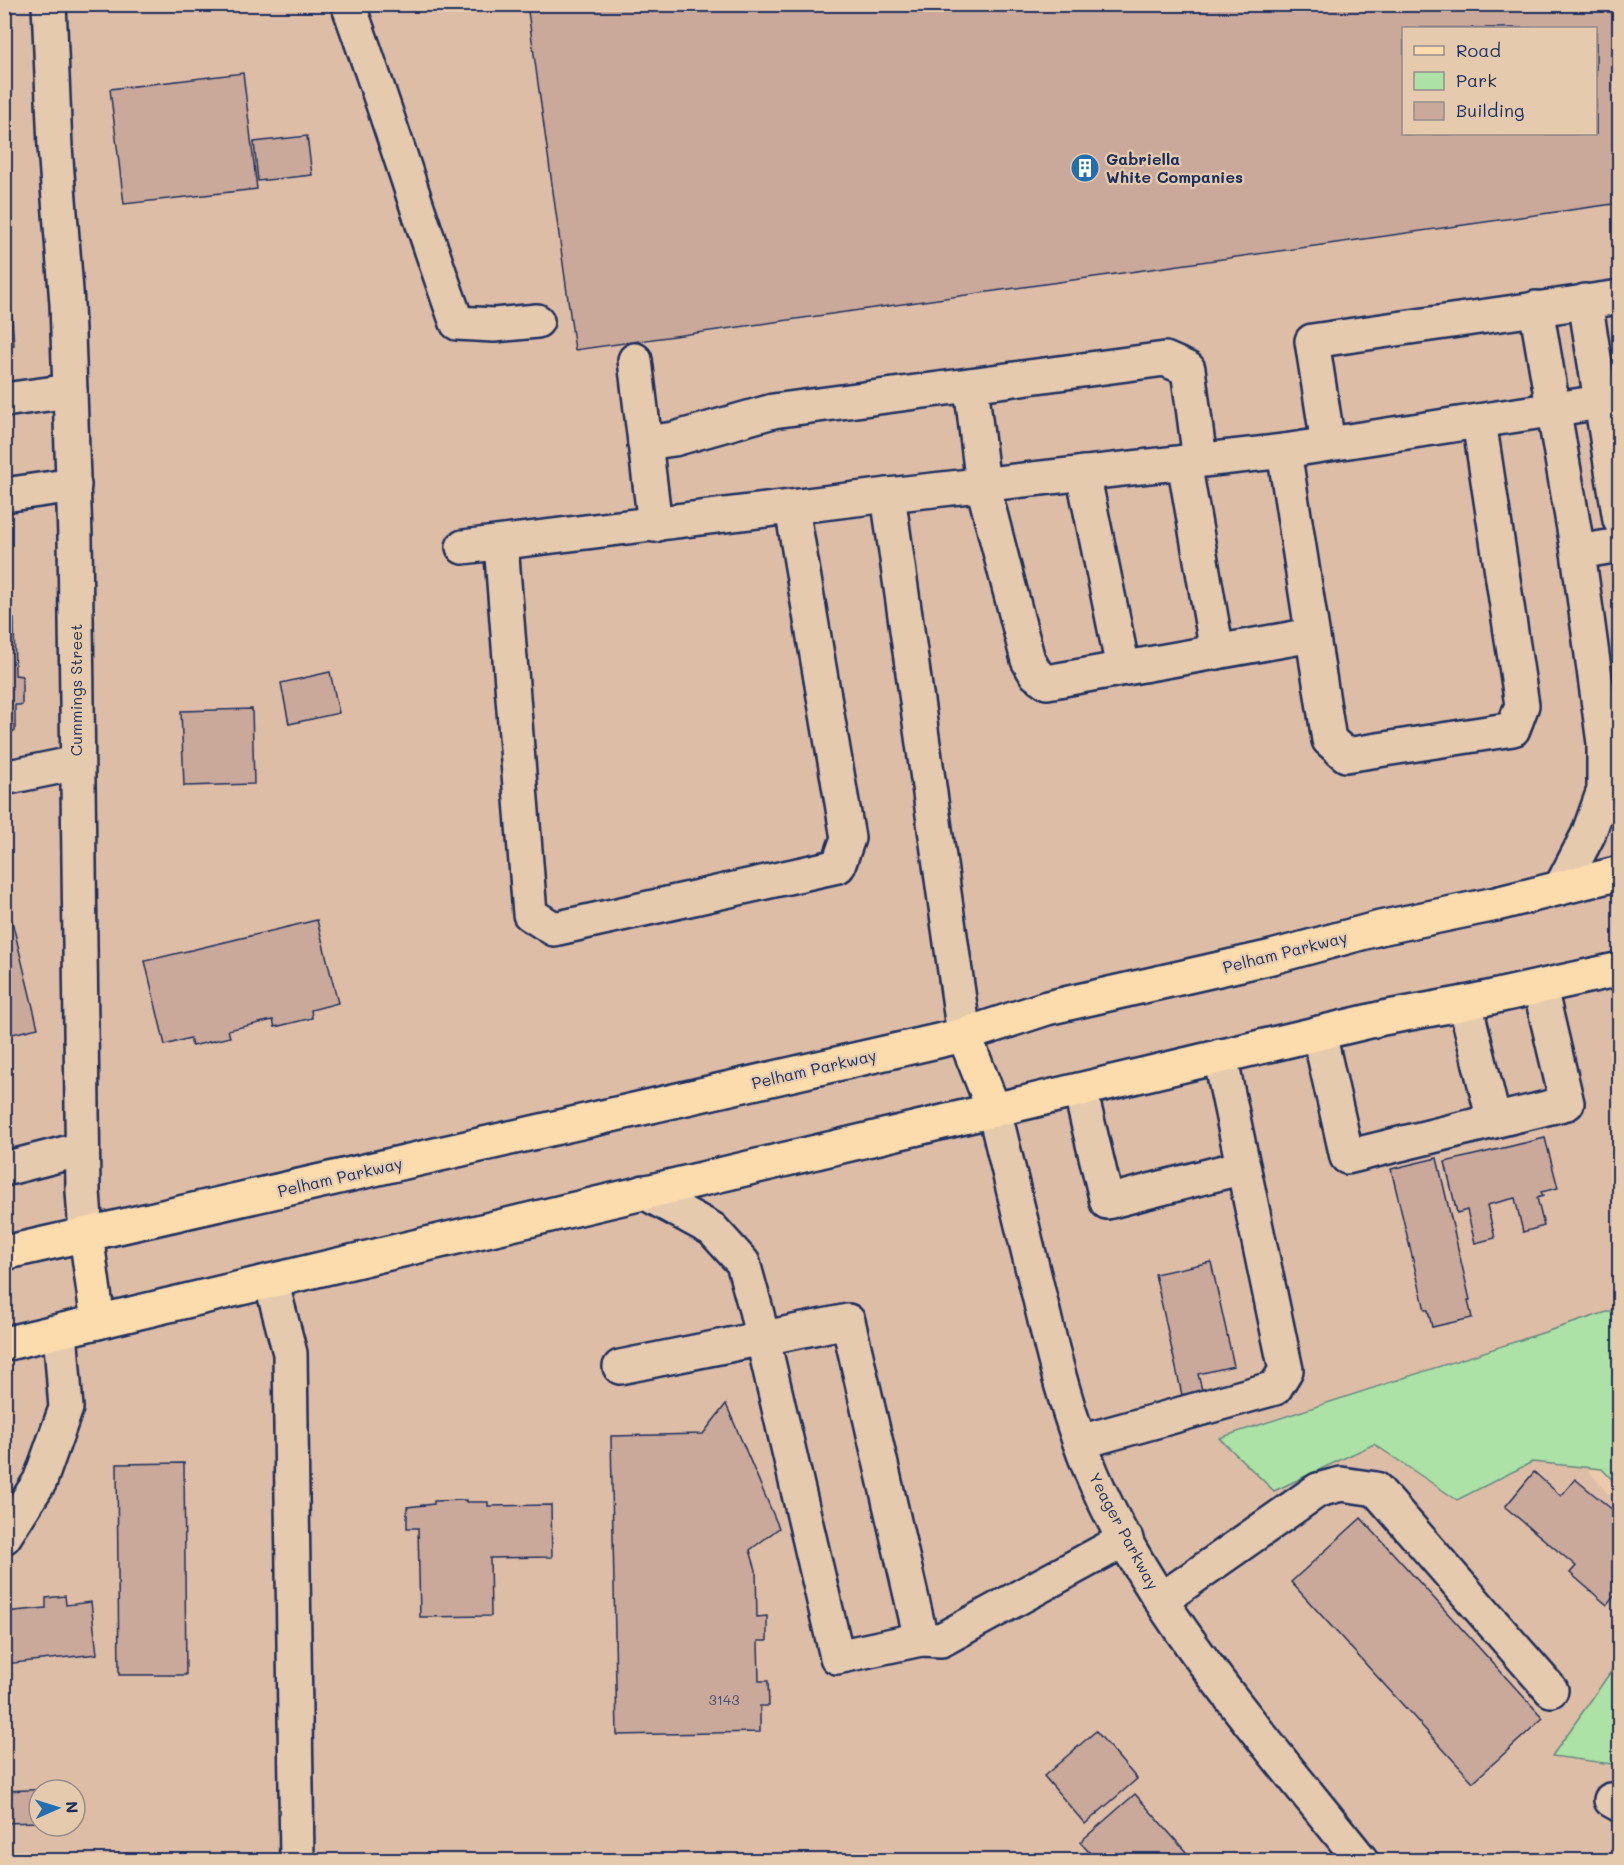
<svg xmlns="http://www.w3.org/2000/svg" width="1624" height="1865" viewBox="0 0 1624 1865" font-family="Mali,sans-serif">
  <rect width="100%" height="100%" fill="#edcaac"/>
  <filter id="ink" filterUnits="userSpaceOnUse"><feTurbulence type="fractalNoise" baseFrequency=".0167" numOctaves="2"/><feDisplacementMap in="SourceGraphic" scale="12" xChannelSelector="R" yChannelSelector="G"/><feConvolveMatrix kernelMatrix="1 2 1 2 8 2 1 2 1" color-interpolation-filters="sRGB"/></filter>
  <g filter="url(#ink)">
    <!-- built -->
    <path fill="#debda6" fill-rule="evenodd" d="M 5,5 L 1619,5 L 1619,1338 L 1504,1370 L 1619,1507 L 1619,1860 L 5,1860 ZM 1404,28 L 1596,28 L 1596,134 L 1404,134 ZM 39,1790 L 75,1790 L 75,1826 L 39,1826 Z"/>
    <!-- green -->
    <g fill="#ace2a5" stroke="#648882" stroke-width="1.5">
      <polygon points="1619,1308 1619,1487 1602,1469 1532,1462 1457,1500 1374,1444 1274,1491 1219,1438"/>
      <polygon points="1619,1660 1619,1765 1552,1756"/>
    </g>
    <!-- building -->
    <g fill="#caa99a" stroke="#1b2f5e" stroke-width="1.5" fill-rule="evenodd">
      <path d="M 527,4 L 1620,4 L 1620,203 L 575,350 ZM 1404,28 L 1596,28 L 1596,134 L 1404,134 Z"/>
      <polygon points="243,73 257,189 124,204 110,89"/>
      <polygon points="307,136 312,175 258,181 254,142"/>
      <polygon points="4,213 14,345 4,346"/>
      <polygon points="4,619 14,619 15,675 22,676 22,705 15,705 15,731 4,731"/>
      <polygon points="330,672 339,713 289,724 281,683"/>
      <polygon points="252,709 254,784 184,786 181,711"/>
      <polygon points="317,920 338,1003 311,1010 312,1018 275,1027 273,1020 228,1030 230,1037 192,1046 190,1038 165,1045 145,961"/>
      <polygon points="12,921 38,1028 4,1036 4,922"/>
      <polygon points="1545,1138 1558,1188 1541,1192 1543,1196 1537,1198 1544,1226 1523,1232 1515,1198 1487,1205 1495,1238 1475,1243 1467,1210 1457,1213 1445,1162"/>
      <polygon points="1437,1158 1470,1300 1468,1300 1472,1318 1432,1327 1428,1310 1425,1310 1391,1169"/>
      <polygon points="1211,1262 1234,1366 1198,1374 1202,1390 1182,1395 1155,1274"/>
      <polygon points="726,1404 779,1528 750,1550 756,1570 757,1617 767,1616 767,1641 758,1641 759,1681 768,1681 769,1706 760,1706 760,1732 617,1735 611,1436 703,1434"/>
      <polygon points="184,1463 186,1675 119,1675 117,1464"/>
      <polygon points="1534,1472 1561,1496 1575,1479 1620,1516 1620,1589 1607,1605 1570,1573 1576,1566 1505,1507"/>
      <polygon points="466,1500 466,1502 488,1502 488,1506 551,1505 552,1557 490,1558 491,1616 420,1617 418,1528 407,1528 407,1507 434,1504 434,1501"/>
      <polygon points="1361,1518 1543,1718 1473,1782 1291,1582"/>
      <polygon points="65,1596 66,1605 91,1602 97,1654 4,1664 4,1612 46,1608 46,1598"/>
      <polygon points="1096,1731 1137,1779 1085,1824 1044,1776"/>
      <polygon points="53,1789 39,1790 39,1822 4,1823 4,1791"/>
      <polygon points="1135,1794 1193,1860 1096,1860 1080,1842"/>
    </g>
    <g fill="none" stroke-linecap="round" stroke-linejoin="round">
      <!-- minor casing -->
      <g stroke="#1b2f5e" stroke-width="38">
        <g id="minor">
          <polyline points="49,4 55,147 67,304 75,537 83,1191 86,1234"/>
          <path d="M 348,4 C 387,110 419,218 457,323 L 494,325 L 537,321"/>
          <polyline points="1585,301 1620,520"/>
          <polyline points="1536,308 1578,552 1604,743 1604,790 1588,835 1561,887"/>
          <polyline points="635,360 655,525"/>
          <polyline points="971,385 983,486 1028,660 1036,674 1047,682 1312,635"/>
          <polyline points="4,400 70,391"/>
          <polyline points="645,443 674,439 773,411 1165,359 1188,369 1200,460"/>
          <polyline points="1328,444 1312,341 1620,297"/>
          <polyline points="1284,451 1329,740 1346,755 1513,729 1522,705 1479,421"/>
          <polyline points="1184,462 1217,652"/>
          <polyline points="1083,473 1123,668"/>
          <polyline points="4,495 74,485"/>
          <polyline points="888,495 964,1035"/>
          <polyline points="501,544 530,914 554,929 838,866 848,838 792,508"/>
          <polyline points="463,547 888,495 1284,451 1620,399"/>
          <polyline points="1578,552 1620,545"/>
          <polyline points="4,778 77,763"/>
          <polyline points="1465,1003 1494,1121"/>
          <polyline points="1319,1033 1347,1157 1567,1103 1540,988"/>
          <polyline points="1080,1090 1107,1202 1243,1167"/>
          <path d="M 994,1110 C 1009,1171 1024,1233 1039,1295 C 1053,1355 1068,1417 1092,1474 C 1152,1614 1266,1741 1361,1860"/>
          <polyline points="4,1169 82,1149"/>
          <polyline points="644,1192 712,1229 743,1263 756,1310 837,1657 921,1639"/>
          <polyline points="271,1281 290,1353 297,1860"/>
          <polyline points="620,1367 848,1321 921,1639 941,1640 1126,1539"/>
          <polyline points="1080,1442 1275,1388 1286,1370 1220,1056"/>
          <polyline points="4,1537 40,1481 66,1408 60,1331"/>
          <polyline points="1161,1600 1318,1490 1341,1484 1376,1489 1551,1690"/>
          <polyline points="1611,1800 1620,1805"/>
        </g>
      </g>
      <!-- major casing -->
      <g stroke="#1b2f5e" stroke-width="38">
        <g id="major">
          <polyline points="964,1035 994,1110"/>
          <polyline points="86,1234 98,1322"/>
          <polyline points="4,1253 964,1035 1047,1008 1272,957 1380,928 1496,904 1620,873"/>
          <polyline points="4,1344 1383,1018 1465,1003 1620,969"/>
        </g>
      </g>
      <!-- minor -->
      <use href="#minor" stroke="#e6caad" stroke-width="33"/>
      <!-- major -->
      <use href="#major" stroke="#fcdcac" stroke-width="33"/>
    </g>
  </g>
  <!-- icons -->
  <defs>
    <g id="building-disc" transform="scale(1.5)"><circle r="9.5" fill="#1f6fb2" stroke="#e6caad"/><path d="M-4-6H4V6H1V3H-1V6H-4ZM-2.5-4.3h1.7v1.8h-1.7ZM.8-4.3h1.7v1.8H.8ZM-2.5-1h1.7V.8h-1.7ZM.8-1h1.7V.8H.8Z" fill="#fff"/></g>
  </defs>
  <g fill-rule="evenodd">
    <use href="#building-disc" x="1085" y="168"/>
  </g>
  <g text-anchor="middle" stroke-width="4.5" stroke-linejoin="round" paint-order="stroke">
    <!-- number labels -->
    <g font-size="14" fill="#474e6d">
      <text x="724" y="1705">3143</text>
    </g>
    <!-- poi labels -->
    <g font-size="16" font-weight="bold" fill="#1b2f5e" stroke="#e6caad" text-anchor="start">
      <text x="1106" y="165">Gabriella<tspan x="1106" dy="18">White Companies</tspan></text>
    </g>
    <!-- street labels -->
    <g font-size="16" fill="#1b2f5e" stroke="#e6caad">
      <text transform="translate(76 690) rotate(-90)" y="6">Cummings Street</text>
      <text transform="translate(1285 952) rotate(-14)" y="6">Pelham Parkway</text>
      <text transform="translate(814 1069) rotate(-13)" y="6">Pelham Parkway</text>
      <text transform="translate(340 1177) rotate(-13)" y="6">Pelham Parkway</text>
      <text transform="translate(1124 1531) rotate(62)" y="6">Yeager Parkway</text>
    </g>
  </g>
  <!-- margin -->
  <rect width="1624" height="1865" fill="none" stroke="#e6caad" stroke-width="24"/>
  <rect x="12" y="12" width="1600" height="1841" fill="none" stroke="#1b2f5e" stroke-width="2" filter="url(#ink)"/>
  <!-- legend -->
  <rect x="1402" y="27" width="195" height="108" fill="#e6caad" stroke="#958c8d" stroke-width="1.5"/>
  <rect x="1414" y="46" width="30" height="9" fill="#fcdcac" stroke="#958c8d" stroke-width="1.5"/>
  <text x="1456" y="57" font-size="18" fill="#1b2f5e">Road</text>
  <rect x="1414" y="72" width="30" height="18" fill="#ace2a5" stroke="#958c8d" stroke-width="1.5"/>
  <text x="1456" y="87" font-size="18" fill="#1b2f5e">Park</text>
  <rect x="1414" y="102" width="30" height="18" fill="#caa99a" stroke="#958c8d" stroke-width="1.5"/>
  <text x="1456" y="117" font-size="18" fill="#1b2f5e">Building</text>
  <!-- north arrow -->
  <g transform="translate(57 1808) rotate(87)"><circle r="28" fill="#e6caad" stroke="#958c8d" stroke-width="1.5"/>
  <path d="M0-4.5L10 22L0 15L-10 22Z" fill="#1f6fb2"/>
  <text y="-9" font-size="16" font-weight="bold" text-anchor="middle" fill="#1b2f5e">N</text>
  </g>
</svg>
